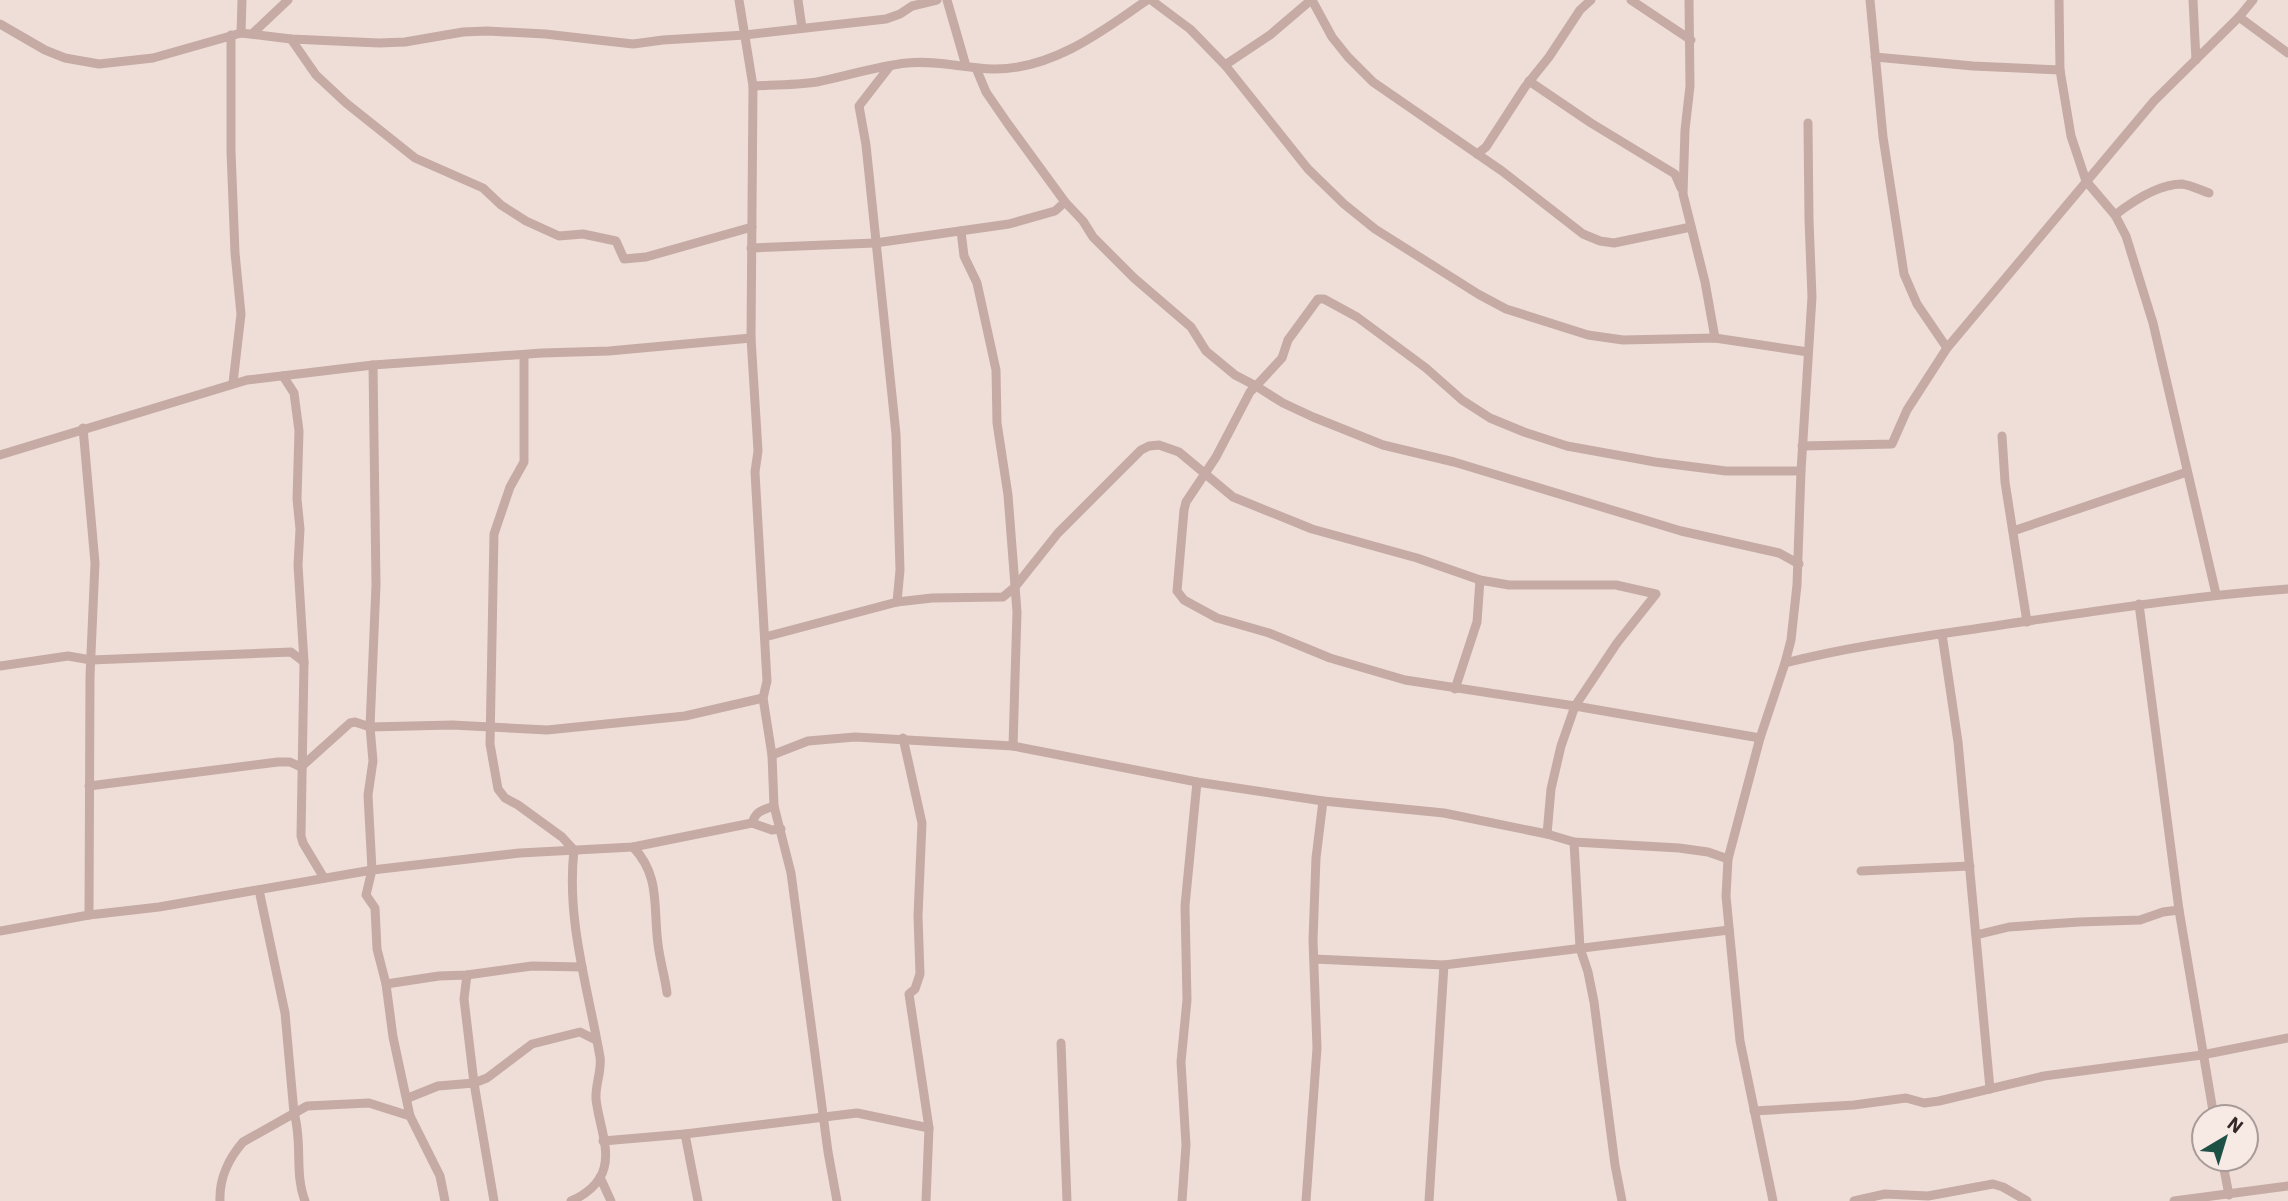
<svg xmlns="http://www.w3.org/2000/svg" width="2288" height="1201" viewBox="0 0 2288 1201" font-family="'IBM Plex Sans',sans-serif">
  <rect width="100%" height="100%" fill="#efded8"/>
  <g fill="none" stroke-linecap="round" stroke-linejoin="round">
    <!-- street -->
    <g stroke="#c6aba5" stroke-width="9">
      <polyline points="739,0 753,86 751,338 758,451 755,472 767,681 763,698 772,755 774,806 791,873 828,1152 837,1201"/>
      <polyline points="798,0 802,28"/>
      <polyline points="947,0 966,66"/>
      <polyline points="1151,0 1190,29 1225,65 1308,169 1344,204 1375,229 1478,294 1506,309 1588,335 1623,340 1715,338 1808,352"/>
      <polyline points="1312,0 1332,37 1348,57 1373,82 1502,171 1583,234 1600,241 1614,243 1691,227"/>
      <polyline points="1631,0 1691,40"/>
      <polyline points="1689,0 1690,86 1685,130 1683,194 1705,282 1715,338"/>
      <polyline points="1870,0 1883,137 1904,274 1917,304 1947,348"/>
      <polyline points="2059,0 2060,70 2071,136 2086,181 2115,215 2126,236 2153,323 2216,594"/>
      <polyline points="2193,0 2196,60"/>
      <polyline points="2239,17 2288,53"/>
      <polyline points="0,24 45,50 65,58 99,64 153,58 241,33 291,39 379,43 405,42 463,32 487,31 545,34 633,44 663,40 745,35 886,19 900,14 912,6 937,0"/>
      <polyline points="241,33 242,0"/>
      <polyline points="252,34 288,0"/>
      <polyline points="231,35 231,151 235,253 241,314 233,383"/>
      <polyline points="291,39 316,75 346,103 415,158 483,188 501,205 526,221 559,236 583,234 616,241 624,259 646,257 752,227"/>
      <polyline points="1875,57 1973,66 2060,70"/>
      <polyline points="1225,65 1270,35 1311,0"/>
      <polyline points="890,66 859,106 866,145 896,434 900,570 897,602"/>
      <polyline points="976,68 986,92 1008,124 1065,202 1083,221 1093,237 1134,278 1191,327 1206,351 1235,375 1256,386 1282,358 1288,340 1318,299 1324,299 1357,317 1426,368 1462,400 1490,418 1524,432 1567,446 1655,462 1726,471 1801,471"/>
      <polyline points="1529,81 1591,123 1675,174 1681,188"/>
      <path d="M 753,86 C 774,85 796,85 817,82 C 847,76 877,66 907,63 C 936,60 964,68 993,69 C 1051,70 1102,32 1147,0"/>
      <polyline points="1477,154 1486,147 1525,87 1549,57 1580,10 1591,0"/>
      <path d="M 2115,215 C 2133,201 2158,184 2182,184 C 2190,185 2200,190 2209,193"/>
      <polyline points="961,231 964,256 977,283 996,370 997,423 1008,495 1017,612 1013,746"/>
      <polyline points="751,248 875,243 1009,224 1055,211 1065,202"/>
      <path d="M 524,355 L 524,462 L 510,487 L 494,534 L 490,744 L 498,789 L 505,798 L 518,805 L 562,837 L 574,850 C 566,920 588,988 600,1057 C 602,1071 595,1085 596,1099 C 598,1120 610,1148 604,1168 C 600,1184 585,1195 571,1201"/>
      <polyline points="373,365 376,585 370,727 373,761 368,795 372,870 366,895 375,908 377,949 386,984 393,1037 410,1116 440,1176 445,1201"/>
      <polyline points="283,376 294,393 299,431 297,499 300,529 298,565 304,662 301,836 303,843 324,878"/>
      <polyline points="83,428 95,563 90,676 89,915"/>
      <polyline points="2002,436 2005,482 2027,622"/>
      <polyline points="1802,446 1892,444 1907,410 1947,348 2154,101 2239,17 2253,0"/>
      <polyline points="0,455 247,380 373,365 542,353 609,351 751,338"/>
      <polyline points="2013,531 2187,472"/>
      <polyline points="2139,604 2179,910 2214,1117"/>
      <polyline points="1942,634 1958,742 1990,1089"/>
      <polyline points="765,637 897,602 932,598 1003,597 1015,587 1058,533 1141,450 1149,446 1159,445 1179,452 1233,497 1312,529 1417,558 1480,580 1509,585 1616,585 1656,594 1617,643 1575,706 1561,746 1551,789 1547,834"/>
      <path d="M 1785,663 C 1856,645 1929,636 2001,625 C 2097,611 2191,596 2288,589"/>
      <polyline points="0,666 68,656 91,660 291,652 304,662"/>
      <polyline points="1455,689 1477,622 1480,580"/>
      <polyline points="903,738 922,823 918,916 920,974 915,989 909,994 929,1128 926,1201"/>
      <polyline points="1760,738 1575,706 1405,680 1330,658 1269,633 1217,618 1184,600 1177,591 1184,510 1186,502 1216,457 1250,392 1256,386 1283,403 1313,417 1383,445 1454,462 1681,531 1779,553 1799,564"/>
      <polyline points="772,755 808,741 855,737 1013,746 1197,782 1323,801 1444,813 1547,834 1574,842 1679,848 1708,852 1728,859"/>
      <polyline points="89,786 278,762 290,762 301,767 350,723 355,722 370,727 452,725 547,730 685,716 763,698"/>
      <path d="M 752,823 C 756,811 762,810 774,806"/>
      <polyline points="1574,842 1580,948 1588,972 1594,1002 1615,1165 1622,1201"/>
      <path d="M 633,847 C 661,876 653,908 658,944 C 660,961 665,977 667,993"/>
      <polyline points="1861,871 1970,866"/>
      <path d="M 259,890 L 285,1013 L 294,1113 C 303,1143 294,1173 305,1201"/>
      <polyline points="0,931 89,915 159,907 372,870 520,853 633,847 752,823 772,830 781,829"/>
      <polyline points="1976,935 2009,927 2079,922 2140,920 2163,912 2179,910"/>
      <polyline points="1314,959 1444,965 1729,930"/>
      <polyline points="467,975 464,999 474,1083 494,1201"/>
      <polyline points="386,984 439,976 467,975 532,966 582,967"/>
      <polyline points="1061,1043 1067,1201"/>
      <polyline points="408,1098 438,1086 474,1083 487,1078 532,1044 580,1032 596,1040"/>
      <polyline points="1754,1111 1854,1105 1906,1098 1924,1103 1939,1101 2044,1076 2202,1055 2288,1038"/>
      <polyline points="685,1134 698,1201"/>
      <polyline points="603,1141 685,1134 857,1113 929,1128"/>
      <polyline points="2222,1159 2229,1195"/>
      <polyline points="600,1177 611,1201"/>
      <path d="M 220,1201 C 219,1179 229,1158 243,1142 L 307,1106 L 369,1103 L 410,1116"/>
      <polyline points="1182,1201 1186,1145 1181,1062 1187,1000 1185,906 1197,782"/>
      <polyline points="1306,1201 1317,1048 1313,940 1316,858 1323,801"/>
      <polyline points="1429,1201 1444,965"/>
      <polyline points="1773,1201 1740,1041 1726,896 1728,859 1760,738 1785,663 1791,640 1797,585 1801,471 1812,297 1809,220 1808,123"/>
      <polyline points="1854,1201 1885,1194 1928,1196 1993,1184 2003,1187 2027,1201"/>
      <polyline points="2174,1201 2288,1186"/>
    </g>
  </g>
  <!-- north arrow -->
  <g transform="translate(2225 1138) rotate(38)"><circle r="33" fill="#f7e9e4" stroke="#a89b98" stroke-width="2"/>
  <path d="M0-5L12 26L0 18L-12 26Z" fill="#1e5146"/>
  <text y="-10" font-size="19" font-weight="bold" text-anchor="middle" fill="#322626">N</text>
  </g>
</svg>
